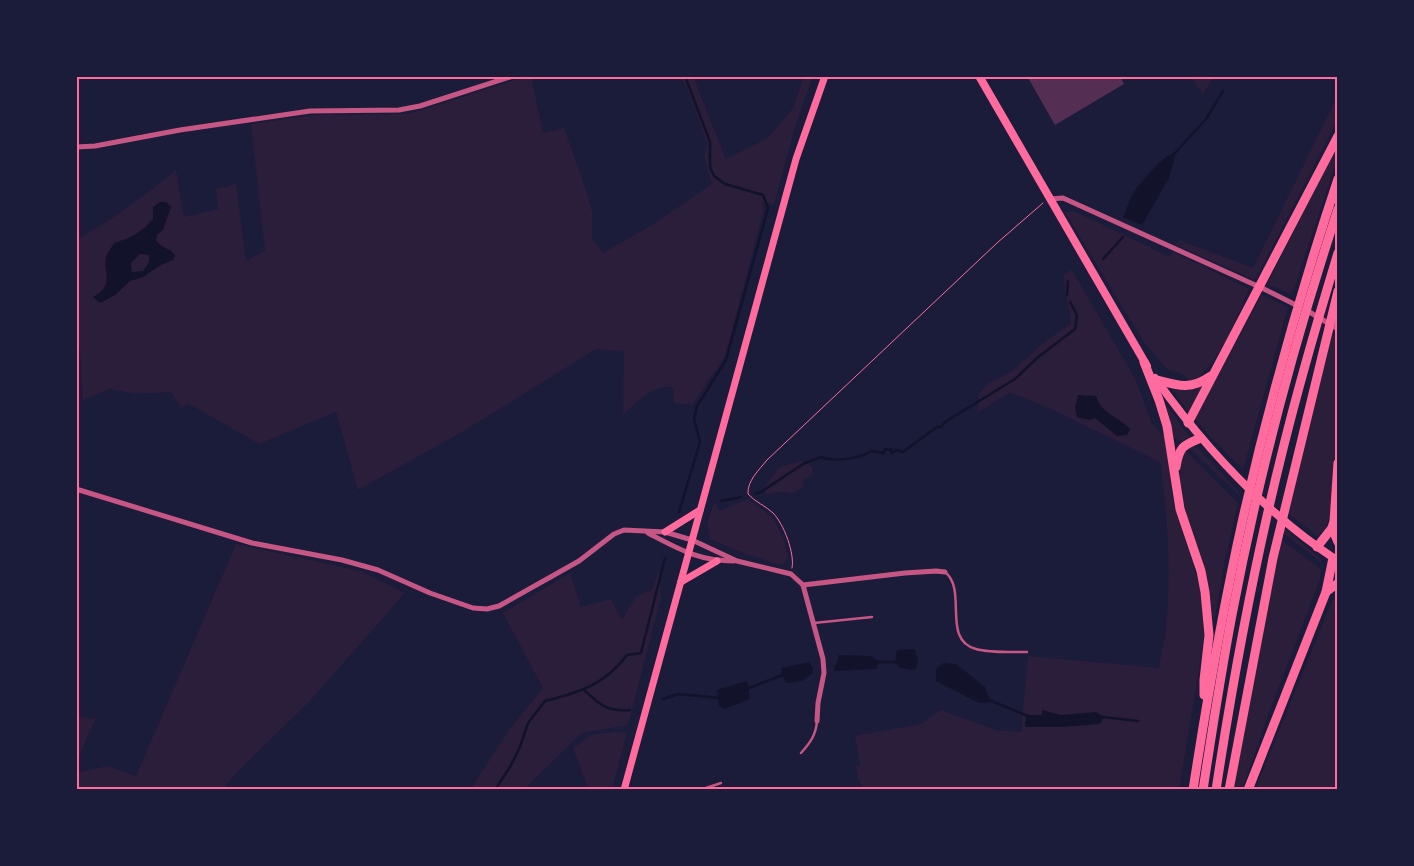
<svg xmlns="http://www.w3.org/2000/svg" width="1414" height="866" viewBox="0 0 1414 866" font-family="'Source Sans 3',sans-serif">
  <rect width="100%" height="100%" fill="#1b1b3a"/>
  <!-- green -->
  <g fill="#2a1e3b">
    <path d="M 527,76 L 531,76 L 543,133 L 564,128 L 585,187 L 592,211 L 592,238 L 603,253 L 655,223 L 712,184 L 704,156 L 707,144 L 692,100 L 681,76 L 693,76 L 726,159 L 768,138 L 793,108 L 804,76 L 813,76 L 796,124 L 774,204 L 761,202 L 764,209 L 725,356 L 692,405 L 674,403 L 673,387 C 647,387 641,399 623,415 L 624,351 L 596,349 L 464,431 L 358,490 L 336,412 L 259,444 L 189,404 L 181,407 L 171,392 L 137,394 L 109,389 L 83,400 L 80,349 L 76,348 L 76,240 C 112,220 145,196 176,170 L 184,217 L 218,209 L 216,189 L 236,184 L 246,261 L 265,251 L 251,124 L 314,115 L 409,114 Z"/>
    <polygon points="1191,76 1214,76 1203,95"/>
    <polygon points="1338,95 1338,119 1255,280 1176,245 1179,240 1253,268"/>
    <polygon points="1338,145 1338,157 1292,294 1267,284"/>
    <path d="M 1074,211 L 1170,257 L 1173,252 L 1249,289 C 1234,322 1223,360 1192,382 L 1182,374 L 1168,370 L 1145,344 L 1065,212 Z"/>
    <path d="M 1072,270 L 1136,380 L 1152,424 L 1166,438 L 1172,497 L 1200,587 L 1204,630 L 1202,651 L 1179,790 L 864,790 L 858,779 L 856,766 L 860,765 L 855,736 L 921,724 L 941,710 L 996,730 L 1021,732 L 1028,656 L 1159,668 C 1161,654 1165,640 1166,627 C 1171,575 1168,513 1160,462 L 1055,411 L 1025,398 L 1009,393 L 977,413 L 979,393 L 989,383 L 1011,372 L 1042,344 L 1071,323 L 1063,275 Z"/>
    <polygon points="1262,295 1288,307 1243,470 1206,432 1195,418"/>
    <polygon points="1332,335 1338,337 1338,407 1331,510 1326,529 1317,536 1288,513"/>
    <polygon points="1207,383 1190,413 1170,387"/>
    <polygon points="1162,399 1190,438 1181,441 1173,437"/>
    <polygon points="1192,446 1197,447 1239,492 1239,495 1189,448"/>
    <path d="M 1185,450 L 1238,503 L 1224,564 L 1215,618 L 1213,618 C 1211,601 1209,584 1204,568 C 1195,538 1168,480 1185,450 Z"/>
    <path d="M 799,461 L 805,462 L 812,467 L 813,475 L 803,480 L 804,486 C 791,496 794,493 780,492 C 776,492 771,494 767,495 L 763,489 L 779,468 Z"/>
    <polygon points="748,499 773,518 783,537 788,556 784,564 779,565 733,549 710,539 707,523 715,501 719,511"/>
    <polygon points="1284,528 1320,558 1322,563 1283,533"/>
    <polygon points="1280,539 1317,566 1321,570 1320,579 1268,715 1242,790 1233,790"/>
    <polygon points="236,544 361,571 405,593 309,702 236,773 222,790 76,790 76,773 108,766 136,776"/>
    <polygon points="659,570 661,598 628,725 582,733 523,790 470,790 508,731 543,688 503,613 570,573 581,607 611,599 622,620 636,596 652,590"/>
    <polygon points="1338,595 1338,790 1255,790 1332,601"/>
    <polygon points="76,717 96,718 76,762"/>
    <polygon points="616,732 627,733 612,790 589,790 573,748 591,735"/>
  </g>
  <!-- water -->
  <g fill="#12122b" fill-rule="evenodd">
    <path d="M 1176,152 L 1169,178 L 1142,225 L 1123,217 C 1126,210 1129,202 1132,195 C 1139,184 1164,154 1176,152 Z"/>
    <path d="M 160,202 L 166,202 L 171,207 L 163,230 L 157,235 L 156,240 C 161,248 170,248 175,255 L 173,260 L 161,265 L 143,277 L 130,281 L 115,295 L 100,303 L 93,297 C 115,284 103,276 106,257 C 107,253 112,247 114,243 C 131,238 142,232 153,219 L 153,207 ZM 140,254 L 149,255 L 149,262 L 143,271 L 132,272 L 131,263 Z"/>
    <path d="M 1078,395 L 1096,396 C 1102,415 1117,415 1130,429 L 1127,435 L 1117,436 L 1095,418 L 1090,420 L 1077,417 L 1075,408 Z"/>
    <path d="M 914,649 C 918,658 920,662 915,670 L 900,668 L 895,662 L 897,650 Z"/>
    <polygon points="839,655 871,656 879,662 876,669 834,671"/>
    <polygon points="809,662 813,669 812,674 801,681 787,683 782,675 781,668"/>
    <polygon points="943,663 956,664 985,687 991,702 979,703 936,681 936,669"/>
    <polygon points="747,681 750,699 724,709 719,706 717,690"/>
    <polygon points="1042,710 1061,715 1096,712 1104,717 1100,724 1060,727 1025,727 1026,715 1042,715"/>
  </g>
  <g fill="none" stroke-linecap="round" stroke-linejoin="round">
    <!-- stream -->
    <g stroke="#12122b" stroke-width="2.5">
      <polyline points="1175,153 1206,119 1223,91"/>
      <polyline points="1103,259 1123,237"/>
      <polyline points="1067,295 1068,281"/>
      <path d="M 755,494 L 761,492 L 803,464 L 821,457 C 833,462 860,459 871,451 L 884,453 L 885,449 L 891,450 L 892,453 L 897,450 L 903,452 L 937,427 L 941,427 L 945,422 L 1015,379 L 1037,358 L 1075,329 L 1077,315 L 1070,302"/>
      <polyline points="721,501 741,497"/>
      <polyline points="679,512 700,442 694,419 697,406 726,360 768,208 763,195 725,184 714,176 710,167 710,142 685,76"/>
      <polyline points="877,662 897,662"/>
      <polyline points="746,689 785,674"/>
      <path d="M 584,690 C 600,705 608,712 630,710"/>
      <polyline points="663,699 678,694 719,698"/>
      <polyline points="989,700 1028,716"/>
      <polyline points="1103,717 1138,721"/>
      <path d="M 495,790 L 510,767 L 520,747 L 528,723 L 545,701 C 578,693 606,684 627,655 L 641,653 L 665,558"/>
    </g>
  </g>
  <!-- building -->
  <polygon fill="#542f53" points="1027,76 1120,76 1124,84 1055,125"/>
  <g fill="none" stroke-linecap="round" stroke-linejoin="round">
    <!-- path -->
    <path stroke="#ff6b9d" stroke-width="1" d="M 792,568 C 795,554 784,524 773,513 C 766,506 755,502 748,494 C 747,481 759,470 767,460 L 997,243 L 1043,203"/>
    <!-- service -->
    <g stroke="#c65784" stroke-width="2.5">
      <path d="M 945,572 C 968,590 941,640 976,649 C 989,653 1012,652 1027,652"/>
      <polyline points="814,623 872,617"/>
      <path d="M 801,753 C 810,743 816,735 817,721"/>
      <polyline points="700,790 721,783"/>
    </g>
    <!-- minor -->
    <g stroke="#c65784" stroke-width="5">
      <polyline points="76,147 95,146 180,130 310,111 399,110 420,106 513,76"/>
      <polyline points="1050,199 1063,198 1264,289 1298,306"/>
      <polyline points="1306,310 1338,329"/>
      <polyline points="76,489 252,543 342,560 378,570 430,593 473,608 487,609 499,606 579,561 614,534 624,530 665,532 692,540 737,561 791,574 803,585 905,573 936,571 945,572"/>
      <path d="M 648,533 C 679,549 698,561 734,561"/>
      <polyline points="803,585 823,659 824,673 818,703 817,721"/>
    </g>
    <!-- secondary -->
    <g stroke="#ff6b9d" stroke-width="7">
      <polyline points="665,532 700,510"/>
      <polyline points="681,582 717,561"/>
      <polyline points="624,790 796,159 825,76"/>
    </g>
    <!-- primary -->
    <g stroke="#ff6b9d" stroke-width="8">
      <polyline points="979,76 1147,366"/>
      <path d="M 1155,378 C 1205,448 1265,513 1338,561"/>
    </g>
    <!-- motorway -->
    <g stroke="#ff6b9d" stroke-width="9">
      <polyline points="1144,362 1159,400 1167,426 1180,509 1201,571 1205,592 1209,635 1204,680 1204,695"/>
      <path d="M 1157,380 C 1179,386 1191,390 1211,376"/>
      <polyline points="1188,423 1338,136"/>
      <path d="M 1176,467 C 1179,447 1183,445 1201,438"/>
      <polyline points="1332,528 1338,542"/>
      <polyline points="1317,547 1332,528 1334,521 1338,463"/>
      <polyline points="1326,592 1338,583"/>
      <path d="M 1193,790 C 1207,699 1223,608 1243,518 C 1269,403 1301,290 1338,179"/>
      <path d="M 1203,790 C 1212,731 1221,673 1232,615 C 1258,478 1294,342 1338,209"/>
      <path d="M 1216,790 C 1233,679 1253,570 1280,461 C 1297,391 1317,322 1338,253"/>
      <polyline points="1229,790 1273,558 1338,291"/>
      <polyline points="1248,790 1326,592 1333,558"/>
    </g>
  </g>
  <!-- border -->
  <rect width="1414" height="866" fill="none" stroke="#1b1b3a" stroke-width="155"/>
  <rect x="78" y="78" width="1258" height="710" fill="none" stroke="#ff6b9d" stroke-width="2"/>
</svg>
